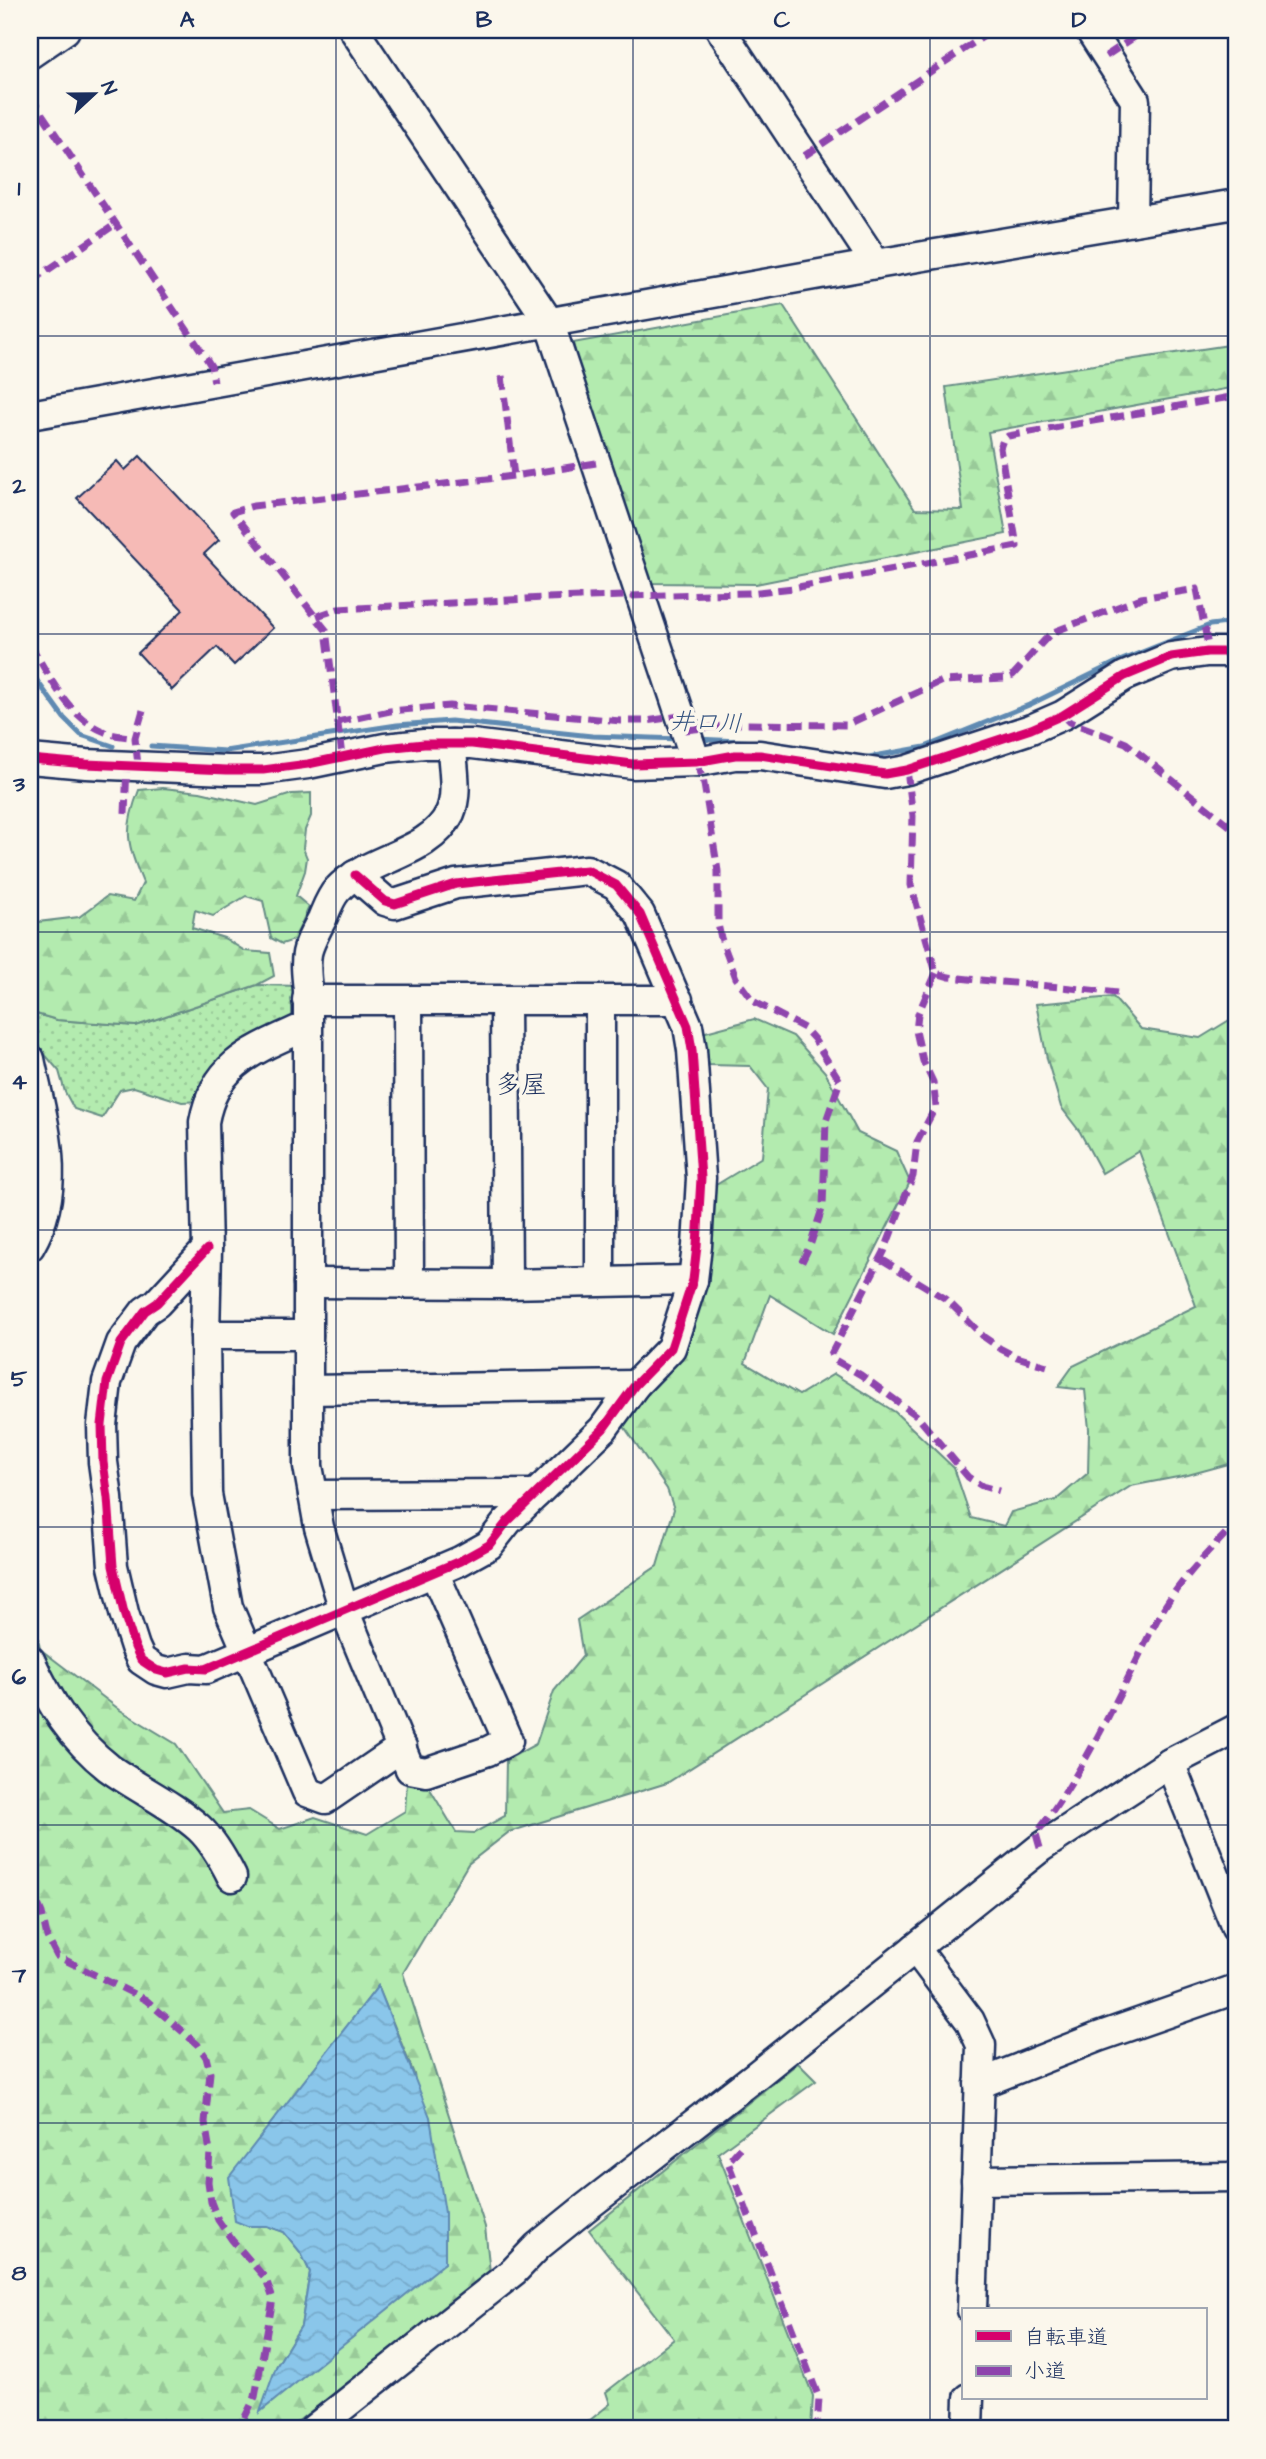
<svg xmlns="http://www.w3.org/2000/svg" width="1266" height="2459" viewBox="0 0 1266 2459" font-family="'Architects Daughter','Klee One',sans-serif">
  <defs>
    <pattern id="grass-dots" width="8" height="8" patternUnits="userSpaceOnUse" patternTransform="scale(1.75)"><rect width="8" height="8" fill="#b3ebaf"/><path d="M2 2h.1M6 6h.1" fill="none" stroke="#99ca99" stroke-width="1.8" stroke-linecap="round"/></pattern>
    <pattern id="forest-firs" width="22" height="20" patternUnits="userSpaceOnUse" patternTransform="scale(1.75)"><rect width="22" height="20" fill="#b3ebaf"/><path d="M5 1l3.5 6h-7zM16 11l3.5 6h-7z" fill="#99ca99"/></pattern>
    <pattern id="water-waves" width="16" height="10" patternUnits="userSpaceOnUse" patternTransform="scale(1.75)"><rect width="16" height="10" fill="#8ac6ea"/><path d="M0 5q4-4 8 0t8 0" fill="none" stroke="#76aacb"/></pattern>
  </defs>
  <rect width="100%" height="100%" fill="#fbf7ec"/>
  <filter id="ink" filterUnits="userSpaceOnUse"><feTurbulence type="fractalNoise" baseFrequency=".0143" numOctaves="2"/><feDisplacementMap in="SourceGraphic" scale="14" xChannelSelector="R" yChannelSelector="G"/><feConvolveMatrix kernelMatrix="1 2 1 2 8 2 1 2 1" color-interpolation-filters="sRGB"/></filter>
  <g filter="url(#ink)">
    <!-- grass -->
    <path fill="url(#grass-dots)" stroke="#678d86" stroke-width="2" d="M 257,985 L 300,986 L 300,1015 C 276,1028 231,1045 214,1066 C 206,1076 203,1089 201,1101 L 182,1102 L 134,1087 L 120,1090 L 102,1118 L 74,1109 L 65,1092 L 59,1071 L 36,1044 L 33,1013 L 57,1020 L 136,1026 Z"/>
    <!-- forest -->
    <g fill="url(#forest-firs)" stroke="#678d86" stroke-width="2" fill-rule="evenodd">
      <polygon points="783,305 915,509 963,510 946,387 1236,344 1236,387 988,432 1006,534 756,584 651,583 588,406 573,343"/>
      <path d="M 163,788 L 200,792 L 257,805 L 292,794 L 311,793 L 311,816 L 305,830 L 303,848 L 307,858 L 305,871 L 296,896 L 309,907 L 294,940 L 282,944 L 271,938 L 263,901 L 246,896 L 213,916 L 195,910 L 192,928 L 224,938 L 245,951 L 270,953 L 274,976 L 257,985 L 136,1026 L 57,1020 L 33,1013 L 30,994 L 30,923 L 79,917 L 107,896 L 134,901 L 143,883 C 127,843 123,831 139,790 Z"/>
      <path d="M 1113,997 L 1141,1029 L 1200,1038 L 1236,1016 L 1236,1462 L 1188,1475 L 1131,1486 L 667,1783 L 509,1832 L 468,1864 L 403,1973 L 485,2227 L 490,2272 L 288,2429 L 30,2429 L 30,1595 L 40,1649 L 120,1710 L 176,1744 L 223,1813 L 249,1810 L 280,1829 L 315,1817 L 367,1834 L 405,1811 L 407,1782 L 424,1779 L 456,1832 L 474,1833 L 505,1816 L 506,1760 L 536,1744 L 554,1691 L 583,1656 L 577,1620 L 657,1566 L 674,1509 L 667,1489 L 621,1422 L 684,1354 L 702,1275 L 711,1188 L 762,1157 L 768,1089 L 750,1066 L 709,1065 L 702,1033 L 754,1019 L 793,1036 L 825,1072 L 858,1133 L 896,1151 L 910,1182 L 833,1334 L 770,1295 L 745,1363 L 799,1395 L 834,1374 L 895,1412 L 954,1468 L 971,1518 L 1004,1526 L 1011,1512 L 1056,1500 L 1088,1473 L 1089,1429 L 1085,1390 L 1058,1387 L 1073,1366 L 1196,1306 L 1139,1151 L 1102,1173 L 1080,1132 L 1061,1107 L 1047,1059 L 1036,1004 ZM 378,1986 L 414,2074 L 445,2263 L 276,2367 L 301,2326 L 310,2272 L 301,2253 L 284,2232 L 267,2226 L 230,2177 Z"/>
      <polygon points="798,2063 816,2081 718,2153 813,2396 811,2429 579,2429 610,2404 606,2392 674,2339 589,2230"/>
    </g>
    <!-- water -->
    <polygon fill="url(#water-waves)" stroke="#5e8ab2" stroke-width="2" points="378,1986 430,2117 445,2213 445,2263 260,2412 276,2367 301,2326 310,2272 301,2253 284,2232 267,2226 247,2226 235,2221 229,2177"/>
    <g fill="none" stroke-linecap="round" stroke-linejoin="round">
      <!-- stream -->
      <g stroke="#5e8ab2" stroke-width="5">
        <polyline points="30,671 64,718 81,735 113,746"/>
        <polyline points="697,739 760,742"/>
        <polyline points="151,746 225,751 397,725 451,721 592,736 680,739"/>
        <polyline points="863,758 925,747 1029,705 1117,662 1210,625 1236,622"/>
      </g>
    </g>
    <!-- building -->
    <polygon fill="#f6bab6" stroke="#1b2f5e" stroke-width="2" points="140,456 219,540 204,554 273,628 234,665 217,647 172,690 138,653 183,610 77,498 117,461 125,470"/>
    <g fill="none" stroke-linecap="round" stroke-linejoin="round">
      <!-- minor casing -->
      <g stroke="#1b2f5e" stroke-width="33">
        <g id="minor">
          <polyline points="354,30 549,322 696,762"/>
          <polyline points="721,30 876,264"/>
          <polyline points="1090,30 1135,100 1133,221"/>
          <polyline points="30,54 65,30"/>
          <polyline points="30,415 876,264 1236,204"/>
          <polyline points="30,759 86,764 227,770 263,770 308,764 385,748 424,744 472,744 633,764 696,762 735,755 760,755 885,774 907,770 1031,729 1063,715 1125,676 1171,657 1207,652 1236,652"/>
          <polyline points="307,1000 678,1000"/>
          <polyline points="408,1001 409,1283"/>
          <polyline points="505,1001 507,1284"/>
          <polyline points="600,1001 600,1281"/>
          <path d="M 307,1026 C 257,1049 215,1061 204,1122 L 207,1249 L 205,1335 L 207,1494 L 228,1607 L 307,1792 L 326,1799 L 402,1747"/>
          <path d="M 30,1059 C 43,1122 65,1187 30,1246"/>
          <polyline points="207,1249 157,1303 145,1311 121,1343 107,1382 102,1425 103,1462 108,1498 113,1566 124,1613 135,1647 141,1660 156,1670 167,1673 189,1668 206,1669 460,1561 489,1545 507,1522 603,1429 635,1385 671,1348 693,1280 697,1246 701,1178 692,1050 688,1026 640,914 616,885 587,870 456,884 395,904 385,901 355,875"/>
          <polyline points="308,1283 507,1284 693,1280"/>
          <polyline points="205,1335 308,1335"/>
          <polyline points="308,1390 635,1385"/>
          <polyline points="313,1495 536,1494"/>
          <path d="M 434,1572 L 508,1741 L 488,1751 L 426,1772 L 410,1769 L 344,1610 L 319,1527 L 308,1466 L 308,990 C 304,954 305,951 322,919 C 326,910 330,898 337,890 C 367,857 430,855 450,813 C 459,792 452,767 452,744"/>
          <path d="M 30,1660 C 49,1702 72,1739 109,1768 C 138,1789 172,1804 199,1828 C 213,1841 223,1859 232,1877"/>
          <polyline points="1170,1763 1236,1928"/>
          <polyline points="915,1948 970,2021 981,2045 972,2310"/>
          <polyline points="979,2084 1098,2037 1236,1989"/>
          <polyline points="976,2180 1236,2177"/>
          <polyline points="314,2429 514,2271 538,2246 585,2208 758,2074 1040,1848 1170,1763 1236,1729"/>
          <polyline points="968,2429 969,2398"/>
        </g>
      </g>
      <!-- minor -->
      <use href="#minor" stroke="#fbf7ec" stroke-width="28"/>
      <!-- quiet -->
      <g stroke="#8e44ad" stroke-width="7" stroke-dasharray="14 7" stroke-linecap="butt">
        <polyline points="1106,56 1145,30"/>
        <polyline points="30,96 206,358 211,366 214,382"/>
        <polyline points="804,156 993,30"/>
        <polyline points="30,282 116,224"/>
        <polyline points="502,376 514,476"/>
        <polyline points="317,616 338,609 545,598 750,593 793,588 1017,546 1000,448 1003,440 1008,436 1236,396"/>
        <path d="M 30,644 C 49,675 67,716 103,731 C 112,736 125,736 135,738"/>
        <polyline points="1063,715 1070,722 1126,743 1236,831"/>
        <polyline points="337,722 390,711 450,706 621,721 647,721 680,716"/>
        <polyline points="685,730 740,724 846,725 942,681 1005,678 1013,675 1051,633 1141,598 1197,589 1209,651"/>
        <polyline points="342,756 326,630 233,512 253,506 514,476 596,463"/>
        <polyline points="696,762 703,778 718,871 718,924 721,938 736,978 753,1001 804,1028 814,1039 840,1081 826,1121 823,1206 811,1243 800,1266"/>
        <polyline points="138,765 135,738 143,710"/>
        <path d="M 907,770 L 913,816 L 911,885 L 936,973 L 949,977 C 1005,983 1061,986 1117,993"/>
        <polyline points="125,814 127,765"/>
        <polyline points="936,973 918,1014 916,1031 923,1061 933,1082 936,1106 917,1142 913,1176 884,1252 831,1354 833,1359 861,1375 916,1415 968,1477 982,1486 999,1491"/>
        <polyline points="881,1259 946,1299 984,1337 1001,1349 1017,1357 1047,1366"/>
        <path d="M 1040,1848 L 1036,1834 C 1074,1785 1101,1731 1129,1676 C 1142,1651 1153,1624 1169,1600 C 1188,1572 1213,1547 1236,1523"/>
        <polyline points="30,1886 42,1913 47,1937 57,1956 146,2000 198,2045 206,2057 210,2073 205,2122 210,2152 208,2182 211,2202 218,2220 232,2240 266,2279 273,2299 255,2397 239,2429"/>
        <polyline points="740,2148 728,2162 819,2398 817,2429"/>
      </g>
      <!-- cycleway casing -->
      <g stroke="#fbf7ec" stroke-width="13">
        <g id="cycleway">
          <polyline points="30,759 86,764 227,770 263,770 308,764 385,748 424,744 472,744 633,764 696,762 735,755 760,755 885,774 907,770 1031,729 1063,715 1125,676 1171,657 1207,652 1236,652"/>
          <polyline points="207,1249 157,1303 145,1311 121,1343 107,1382 102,1425 103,1462 108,1498 113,1566 124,1613 135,1647 141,1660 156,1670 167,1673 189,1668 206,1669 460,1561 489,1545 507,1522 603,1429 635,1385 671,1348 693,1280 697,1246 701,1178 692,1050 688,1026 640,914 616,885 587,870 456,884 395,904 385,901 355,875"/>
        </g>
      </g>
      <!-- cycleway -->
      <use href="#cycleway" stroke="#d6006c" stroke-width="9"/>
    </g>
  </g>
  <!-- grid -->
  <path fill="none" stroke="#1b2f5e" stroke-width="2" stroke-opacity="0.55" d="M 336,30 L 336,2429M 633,30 L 633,2429M 930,30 L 930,2429M 30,336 L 1236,336M 30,634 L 1236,634M 30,932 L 1236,932M 30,1230 L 1236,1230M 30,1527 L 1236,1527M 30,1825 L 1236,1825M 30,2123 L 1236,2123"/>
  <g text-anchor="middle" stroke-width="7" stroke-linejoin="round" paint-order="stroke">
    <!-- water labels -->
    <g font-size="24" font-style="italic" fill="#375581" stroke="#fbf7ec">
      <text transform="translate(706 722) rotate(2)" y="8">井口川</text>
    </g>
    <!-- quarter labels -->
    <g font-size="26" fill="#1b2f5e" stroke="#fbf7ec">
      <text x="521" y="1093">多屋</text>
    </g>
  </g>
  <!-- margin -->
  <rect width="1266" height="2459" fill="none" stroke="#fbf7ec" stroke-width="77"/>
  <!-- legend -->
  <rect x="962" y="2308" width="245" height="91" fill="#fbf7ec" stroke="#a1a7b3" stroke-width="2"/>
  <rect x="976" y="2331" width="35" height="10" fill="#d6006c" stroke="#a1a7b3" stroke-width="2"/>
  <text x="1024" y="2344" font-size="21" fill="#1b2f5e">自転車道</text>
  <rect x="976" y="2366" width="35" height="10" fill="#8e44ad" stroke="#a1a7b3" stroke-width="2"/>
  <text x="1024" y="2378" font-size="21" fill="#1b2f5e">小道</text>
  <!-- north arrow -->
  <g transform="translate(94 94) rotate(68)" stroke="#fbf7ec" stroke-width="5" paint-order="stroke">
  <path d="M0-5L12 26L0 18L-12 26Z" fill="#1b2f5e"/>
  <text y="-10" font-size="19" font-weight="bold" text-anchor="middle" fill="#1b2f5e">N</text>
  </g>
  <rect x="38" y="38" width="1190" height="2382" fill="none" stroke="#1b2f5e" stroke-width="2.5"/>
  <g font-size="23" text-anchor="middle" font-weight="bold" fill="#1b2f5e">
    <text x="187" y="27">A</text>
    <text x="484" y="27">B</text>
    <text x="782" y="27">C</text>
    <text x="1079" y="27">D</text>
    <text x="19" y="195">1</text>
    <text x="19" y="493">2</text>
    <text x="19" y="791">3</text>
    <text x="19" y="1089">4</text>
    <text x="19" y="1386">5</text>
    <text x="19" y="1684">6</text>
    <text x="19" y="1982">7</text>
    <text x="19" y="2280">8</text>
  </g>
</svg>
